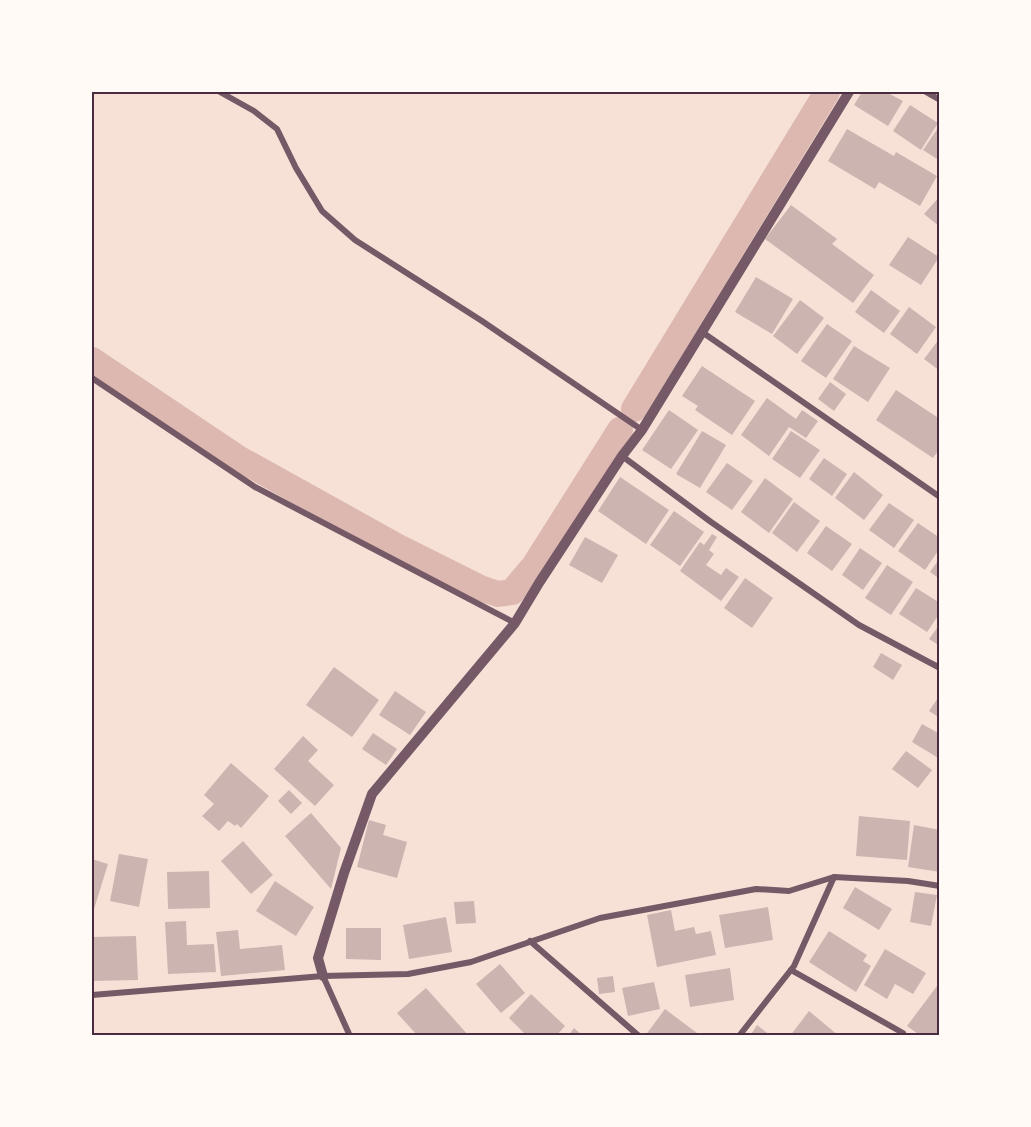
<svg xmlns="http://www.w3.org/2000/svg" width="1031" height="1127" viewBox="0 0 1031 1127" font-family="'Varela Round',sans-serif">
  <rect width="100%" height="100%" fill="#f7e1d7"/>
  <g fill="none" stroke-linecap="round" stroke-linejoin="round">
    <!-- canal -->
    <g stroke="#dcb8b0" stroke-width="26">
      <polyline points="92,360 238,458 400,548 480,588 498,594 512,592 534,566 620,430"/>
      <polyline points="634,409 827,92"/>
    </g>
  </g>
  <!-- building -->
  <g fill="#ccb4b1">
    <polygon points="862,92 886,92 903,101 888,126 854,105"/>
    <polygon points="910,105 938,123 921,150 893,131"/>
    <polygon points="940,125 940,161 923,150"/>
    <polygon points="847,129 894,156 896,152 937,176 920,206 879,182 875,189 828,161"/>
    <polygon points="940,196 940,227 924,214"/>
    <polygon points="791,205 837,239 832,244 874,275 853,303 765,239"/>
    <polygon points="908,237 939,257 921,285 889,265"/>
    <polygon points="756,277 793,299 772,334 735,312"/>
    <polygon points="871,290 900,311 884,333 855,312"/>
    <polygon points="800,300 824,318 797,354 773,336"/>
    <polygon points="909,307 936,327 917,354 890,334"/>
    <polygon points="827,324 852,341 826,378 801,361"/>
    <polygon points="940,338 940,371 924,359"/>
    <polygon points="854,346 890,368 868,402 833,379"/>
    <polygon points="702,366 755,401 732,435 695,410 698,406 682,396"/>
    <polygon points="830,382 846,394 834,411 818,399"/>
    <polygon points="896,390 940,419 940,448 933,458 876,420"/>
    <polygon points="767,398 796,419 802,410 818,421 806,438 789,427 769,456 741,435"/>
    <polygon points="669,410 698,430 671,469 642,450"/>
    <polygon points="702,431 726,445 700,488 676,474"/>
    <polygon points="791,431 820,450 800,478 772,459"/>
    <polygon points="824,458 847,474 832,496 809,479"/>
    <polygon points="727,463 753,481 732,510 706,492"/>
    <polygon points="854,472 883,495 864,520 835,498"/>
    <polygon points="620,477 669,510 646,544 598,511"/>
    <polygon points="765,478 793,499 769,533 741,512"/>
    <polygon points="794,502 820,521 797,552 772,533"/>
    <polygon points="889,503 914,520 894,548 869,530"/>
    <polygon points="674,511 704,532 680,566 650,545"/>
    <polygon points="918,523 940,538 940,548 925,570 898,551"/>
    <polygon points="826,526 852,544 832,571 807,553"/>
    <polygon points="712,534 717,537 709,550 714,554 706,565 721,575 726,568 739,577 721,601 680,571 700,542 704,545"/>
    <polygon points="585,537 618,555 602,583 569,565"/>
    <polygon points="860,548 882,563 863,590 842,575"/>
    <polygon points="940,558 940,579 930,572"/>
    <polygon points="887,565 913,582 891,615 865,598"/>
    <polygon points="745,578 773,598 752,628 724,608"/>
    <polygon points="916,588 940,603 940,613 927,632 899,614"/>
    <polygon points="940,624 940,646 929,639"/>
    <polygon points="881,653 902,665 893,680 873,667"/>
    <polygon points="334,667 379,700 352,737 306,705"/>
    <polygon points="395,691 426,712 410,735 379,715"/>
    <polygon points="940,695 940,718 929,711"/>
    <polygon points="922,724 940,734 940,759 912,742"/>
    <polygon points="373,733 397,749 386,765 362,749"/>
    <polygon points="303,736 318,750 308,761 334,785 315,806 274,769"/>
    <polygon points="906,751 932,770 918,788 892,769"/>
    <polygon points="231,763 269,796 241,828 237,824 235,826 228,821 219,831 202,816 214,804 204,795"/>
    <polygon points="289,790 302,803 291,814 278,801"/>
    <polygon points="311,813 341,848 331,889 285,836"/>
    <polygon points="859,816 910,821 907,860 856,856"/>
    <polygon points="369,820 386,825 383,835 407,842 397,878 357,867"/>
    <polygon points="914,825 940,830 940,872 908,867"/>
    <polygon points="243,841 273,875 251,894 221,861"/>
    <polygon points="119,854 148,859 139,907 110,901"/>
    <polygon points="92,859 108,864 94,909 92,909"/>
    <polygon points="209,871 210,908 168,909 167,872"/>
    <polygon points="275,881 314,907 296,936 256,911"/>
    <polygon points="855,887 892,909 879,930 843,908"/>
    <polygon points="915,892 937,895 931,926 910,922"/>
    <polygon points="474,901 476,923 456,924 454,902"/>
    <polygon points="768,907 773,940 725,948 719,915"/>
    <polygon points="671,910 675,931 694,927 696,934 711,931 716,955 657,967 647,915"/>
    <polygon points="446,917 452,952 409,959 403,925"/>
    <polygon points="186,921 187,945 214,944 216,972 168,974 165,922"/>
    <polygon points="346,928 381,928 381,960 346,959"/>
    <polygon points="238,930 240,949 282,945 285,970 221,976 216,932"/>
    <polygon points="829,931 867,955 863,961 871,966 856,992 809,962"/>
    <polygon points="136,936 138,980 92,981 92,937"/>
    <polygon points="885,949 926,973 913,994 895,984 887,999 864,985"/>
    <polygon points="500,964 525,993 501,1013 476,984"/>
    <polygon points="730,968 734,1000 690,1007 685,975"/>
    <polygon points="613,976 615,992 599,994 597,978"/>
    <polygon points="654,982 660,1009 628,1016 622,988"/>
    <polygon points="940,982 940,1036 921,1036 907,1026"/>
    <polygon points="426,988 469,1036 418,1036 397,1013"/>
    <polygon points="531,994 565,1026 556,1036 527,1036 509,1018"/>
    <polygon points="665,1009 701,1036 645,1036"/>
    <polygon points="809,1011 839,1036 790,1036"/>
    <polygon points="757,1025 771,1036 750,1036"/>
    <polygon points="574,1028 583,1036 568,1036"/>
  </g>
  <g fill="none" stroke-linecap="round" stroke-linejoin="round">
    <!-- minor -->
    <g stroke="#755966" stroke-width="6">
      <polyline points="220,92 254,111 277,129 296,168 322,211 355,240 482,321 642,430"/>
      <polyline points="926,92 940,100"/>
      <polyline points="702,332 940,497"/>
      <polyline points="92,378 255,487 515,623"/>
      <polyline points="622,456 711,522 859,625 940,668"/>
      <polyline points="530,941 639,1036"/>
      <polyline points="791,970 903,1033"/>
      <polyline points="323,976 350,1036"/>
      <polyline points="92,995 323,976 408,974 471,962 600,918 756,889 789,891 834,877 908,881 940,886"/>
      <polyline points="739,1036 794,966 834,877"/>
    </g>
    <!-- tertiary -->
    <polyline stroke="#755966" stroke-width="10" points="323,976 318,958 344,873 372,794 515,623 539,583 622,456 642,430 849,92"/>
  </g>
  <!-- border -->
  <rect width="1031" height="1127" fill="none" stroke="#fffaf5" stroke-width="186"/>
  <rect x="93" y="93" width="845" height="941" fill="none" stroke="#4a2c40" stroke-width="2"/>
</svg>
